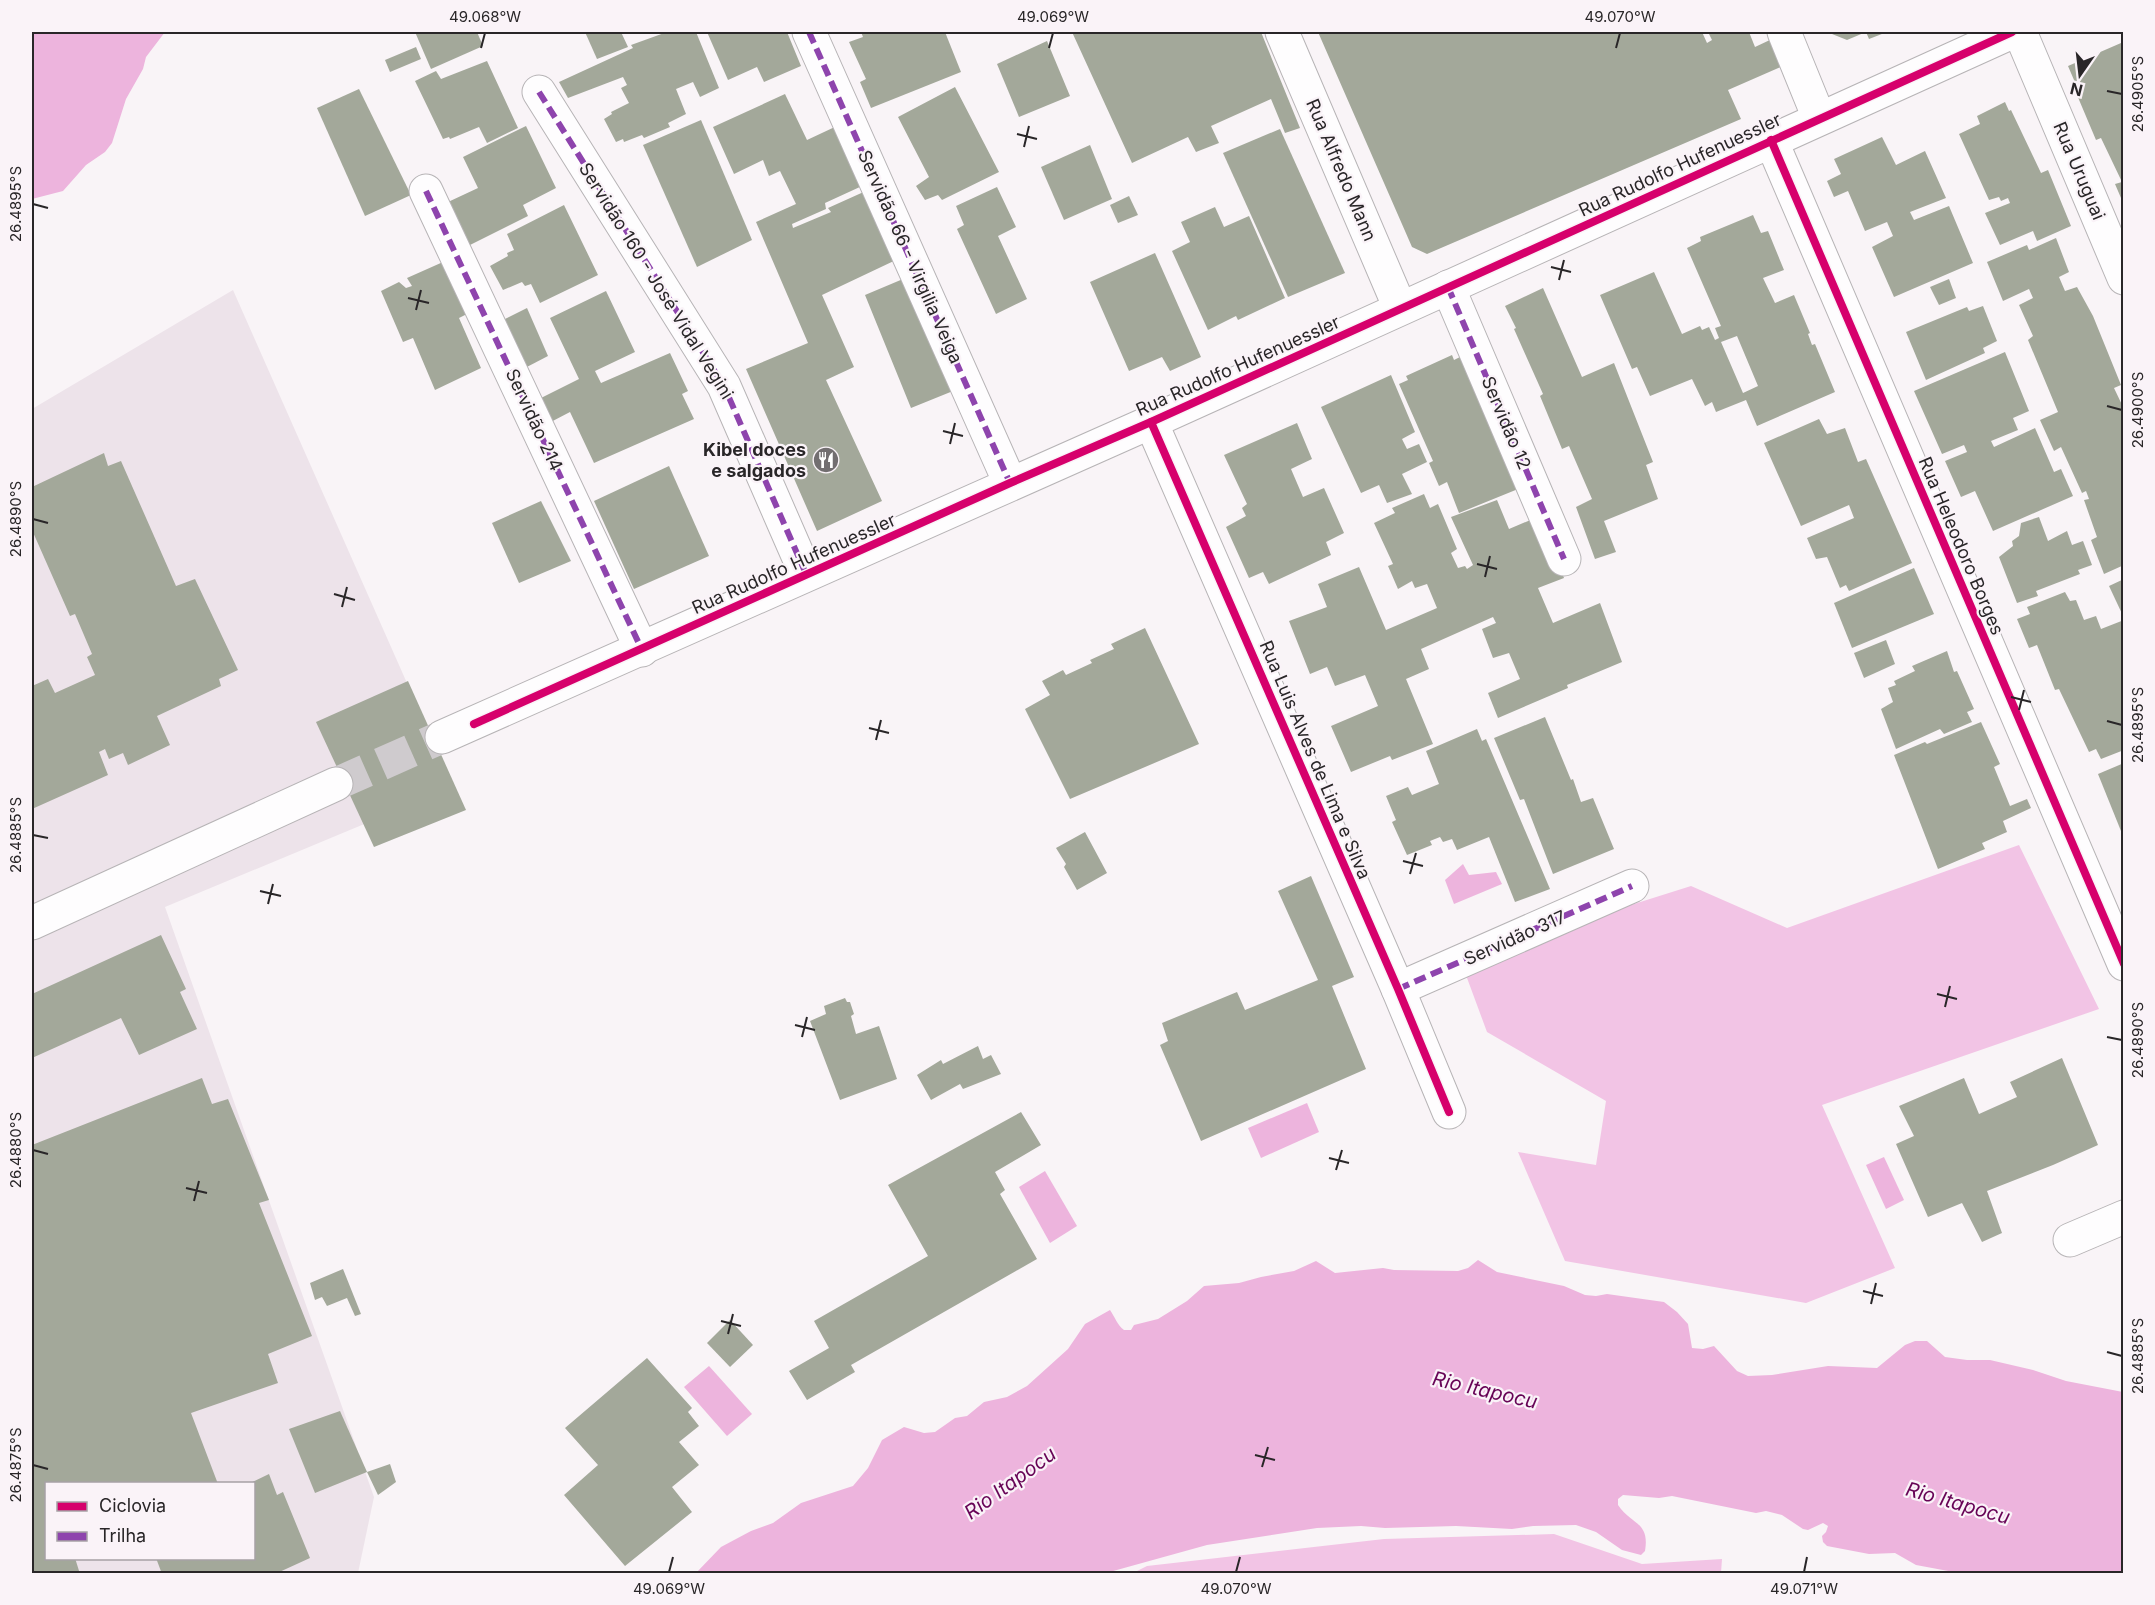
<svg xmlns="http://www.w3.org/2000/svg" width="2155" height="1605" viewBox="0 0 2155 1605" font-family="Inter,sans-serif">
  <rect width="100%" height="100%" fill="#f9f4f7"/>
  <!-- built -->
  <path fill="#ede3ea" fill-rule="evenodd" d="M 233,290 L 453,787 L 165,907 L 374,1497 L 358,1573 L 32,1573 L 32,409 ZM 46,1484 L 254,1484 L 254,1558 L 46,1558 Z"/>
  <!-- forest -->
  <g fill="#f2c4e5">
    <polygon points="2019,845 2099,1009 1822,1105 1895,1268 1806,1303 1565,1261 1518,1152 1596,1165 1606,1101 1487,1032 1460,959 1691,886 1787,928"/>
    <polygon points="1554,1534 1642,1564 1722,1559 1721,1573 1133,1573 1147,1566 1384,1539"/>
  </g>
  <!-- water -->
  <g fill="#edb4dd">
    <polygon points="32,32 165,32 146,57 143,69 126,99 112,143 105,152 86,165 63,191 32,199"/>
    <polygon points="1463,864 1469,875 1496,872 1502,884 1454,904 1445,880"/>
    <polygon points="1307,1103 1319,1132 1261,1158 1248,1128"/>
    <polygon points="1884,1157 1904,1200 1886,1209 1866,1165"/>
    <polygon points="1045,1171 1077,1226 1050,1243 1019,1187"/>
    <path d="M 1478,1260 L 1497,1272 L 1564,1286 L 1585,1295 L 1596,1296 L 1607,1294 L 1664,1302 L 1677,1312 L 1688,1324 L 1692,1348 L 1703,1349 L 1714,1346 L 1737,1371 L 1748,1376 L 1772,1375 L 1828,1366 L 1877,1368 L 1905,1345 L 1915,1341 L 1927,1341 L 1945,1357 L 1967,1360 L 1990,1360 L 2033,1370 L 2066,1381 L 2123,1392 L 2123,1573 L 1959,1573 L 1916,1565 L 1895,1553 L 1869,1554 L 1827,1546 L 1823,1542 L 1822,1536 L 1826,1532 L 1828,1526 L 1823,1523 L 1808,1530 L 1803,1529 L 1782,1515 L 1766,1511 L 1756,1513 L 1672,1496 L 1659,1498 L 1623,1495 L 1618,1499 L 1618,1505 C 1631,1525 1650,1521 1645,1551 L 1641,1555 L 1622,1550 L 1596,1532 L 1576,1525 L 1533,1526 L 1512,1529 L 1456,1526 L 1385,1528 L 1361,1526 L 1317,1528 L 1207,1545 L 1106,1573 L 696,1573 L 721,1547 L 751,1531 L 773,1523 L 801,1503 L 853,1486 L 868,1468 L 882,1440 L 904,1427 L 924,1433 L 935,1432 L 955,1418 L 967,1416 L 984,1402 L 1007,1397 L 1027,1386 L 1068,1349 L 1085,1324 L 1110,1310 C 1115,1317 1117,1325 1124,1330 L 1131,1330 L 1134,1325 L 1158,1319 L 1187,1301 L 1204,1286 L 1239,1283 L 1261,1277 L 1294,1271 L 1316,1261 L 1335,1273 L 1383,1268 L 1394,1270 L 1458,1271 L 1468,1268 Z"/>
    <polygon points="709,1366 752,1414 727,1436 684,1387"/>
  </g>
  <!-- building -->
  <g fill="#a3a89a" fill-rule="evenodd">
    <polygon points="415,32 477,32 483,46 431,69"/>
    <polygon points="585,32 621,32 628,47 597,59"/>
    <polygon points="667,32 696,32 719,88 700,97 693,82 676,89 686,114 668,123 670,127 644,138 642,135 624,142 623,139 616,142 604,119 612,114 611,112 629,103 621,88 627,85 623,77 568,98 559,82 633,48 631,45"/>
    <polygon points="707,32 787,32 801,66 764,82 757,67 728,80"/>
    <polygon points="861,32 945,32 961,72 871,108 860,82 866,79 849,42 863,37"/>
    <polygon points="1072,32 1261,32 1300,128 1285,133 1271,99 1211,126 1219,143 1196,152 1188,137 1132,163"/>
    <polygon points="1318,32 1702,32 1707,43 1712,40 1708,32 1749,32 1755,47 1772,39 1783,66 1728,90 1741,119 1427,254 1412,247"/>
    <polygon points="1827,32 1887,32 1869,39 1866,32 1847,40"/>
    <polygon points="1047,41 1070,96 1019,117 997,64"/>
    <polygon points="2121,43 2124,50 2124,205 2115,184 2122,182 2101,138 2096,140 2077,95 2080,94 2068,66"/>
    <polygon points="416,47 421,59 390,72 385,60"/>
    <polygon points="487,61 518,128 487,143 479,127 450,139 449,137 443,139 415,81 436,71 441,79"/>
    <polygon points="955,87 999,172 942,200 938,195 925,200 916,186 929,177 898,117"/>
    <polygon points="359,89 411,195 365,216 317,108"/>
    <polygon points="785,94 807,140 839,125 862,186 825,203 826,209 792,224 793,228 831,212 828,208 868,190 898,259 822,295 854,367 826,380 882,501 817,531 746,369 808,343 756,222 796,204 780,171 769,176 763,160 734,174 713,127"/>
    <polygon points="2005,102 2009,111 2011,110 2041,173 2048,170 2071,226 2037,241 2033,231 2000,245 1985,213 2010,203 2008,198 2001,201 1999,197 1989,200 1959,134 1980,124 1977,116"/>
    <polygon points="701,120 752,240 697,267 643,145"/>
    <polygon points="526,126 556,188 523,205 528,216 468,246 448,202 478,188 463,157"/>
    <polygon points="1280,129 1345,273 1288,297 1223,153"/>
    <polygon points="1882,137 1896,165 1925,151 1946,198 1910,212 1914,220 1949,206 1973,263 1894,297 1872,247 1893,236 1887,222 1865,231 1848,191 1834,197 1827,181 1841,174 1834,159"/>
    <polygon points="1090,145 1112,199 1064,220 1041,167"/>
    <polygon points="997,187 1016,227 998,236 1027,299 996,314 957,229 964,225 956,206"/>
    <polygon points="1129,196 1138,215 1118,223 1110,205"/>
    <polygon points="564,205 598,275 540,303 531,284 525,286 522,282 503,290 490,266 508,256 507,253 514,250 507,234"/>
    <polygon points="1215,207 1224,227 1249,216 1285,298 1238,320 1236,316 1208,330 1172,251 1190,242 1181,222"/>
    <path d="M 1753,215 L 1761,233 L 1768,231 L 1784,270 L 1763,278 L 1775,303 L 1794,295 L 1810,333 L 1808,334 L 1812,345 L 1815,344 L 1835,392 L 1757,426 L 1746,400 L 1716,412 L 1712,402 L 1705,406 L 1692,379 L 1650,396 L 1637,367 L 1632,369 L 1600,295 L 1654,272 L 1682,334 L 1700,326 L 1702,330 L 1709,327 L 1715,340 L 1719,338 L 1715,328 L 1721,326 L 1687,248 L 1701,241 L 1700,237 ZM 1737,336 L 1758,386 L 1743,393 L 1721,342 Z"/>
    <polygon points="2056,238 2069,272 2059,277 2065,291 2077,287 2093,316 2121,385 2114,388 2124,409 2124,565 2104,574 2091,540 2097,537 2084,500 2089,499 2086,491 2082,493 2061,447 2054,451 2040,420 2058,412 2028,340 2033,336 2019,305 2033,298 2029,289 2003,301 1987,262 2027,245 2029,250"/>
    <polygon points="1155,253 1201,357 1170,371 1162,357 1129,371 1090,282"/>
    <polygon points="443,262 467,314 459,318 481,368 435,390 413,338 403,342 381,291 399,282 406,288 412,286 407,278"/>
    <polygon points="903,279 927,337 930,337 953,391 911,408 865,295"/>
    <polygon points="1949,279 1956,298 1939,305 1930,287"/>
    <polygon points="1543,288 1582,377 1614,363 1653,462 1646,465 1658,499 1604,521 1616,552 1595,559 1576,507 1592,499 1569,446 1562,449 1540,396 1543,394 1514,329 1516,328 1505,306"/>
    <polygon points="606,291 635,352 595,371 601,383 670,353 688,391 682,394 694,419 594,463 570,412 547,424 537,400 579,379 550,318"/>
    <polygon points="1983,306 1997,341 1983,348 1985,353 1926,380 1906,332 1967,307 1969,311"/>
    <polygon points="527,308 548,356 523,369 501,321"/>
    <polygon points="1470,352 1523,487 1459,513 1447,482 1439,486 1429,463 1433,461 1399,384 1408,380 1406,376 1452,355 1454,360"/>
    <polygon points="2005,352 2029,411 2013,418 2018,430 1991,441 1994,447 2035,428 2054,472 2061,469 2073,496 1993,531 1975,491 1961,497 1945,461 1967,452 1964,445 1942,454 1914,391"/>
    <polygon points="1391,375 1415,432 1402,439 1407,449 1419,444 1427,462 1402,474 1412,494 1387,503 1379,485 1361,493 1321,407"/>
    <polygon points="1819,419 1827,434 1845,428 1858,462 1866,459 1912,563 1849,591 1846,585 1840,588 1827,557 1816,559 1807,538 1854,518 1849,505 1801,526 1764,443"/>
    <polygon points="1297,423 1312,459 1291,469 1303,497 1324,488 1344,533 1326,542 1331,555 1269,584 1263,572 1249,578 1226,527 1246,516 1242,508 1247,504 1224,455"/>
    <polygon points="104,453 108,466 121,461 176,586 195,579 238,670 219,679 221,686 157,716 170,745 128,765 123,753 109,759 105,749 99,752 108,775 32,809 32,686 48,679 55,693 95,675 87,657 92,654 75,614 70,616 32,530 32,487"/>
    <polygon points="669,466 709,556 634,589 594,501"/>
    <polygon points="1424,494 1430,508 1438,504 1457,549 1451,553 1458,568 1465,566 1467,569 1473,565 1451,517 1497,500 1509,529 1540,516 1564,578 1538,588 1553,623 1600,603 1622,662 1567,685 1568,688 1498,718 1488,693 1520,679 1509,653 1493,658 1482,629 1496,623 1493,617 1421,649 1429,669 1406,679 1433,744 1392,760 1390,756 1351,772 1331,726 1378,706 1365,675 1335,686 1327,667 1310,674 1289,621 1327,607 1318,584 1359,567 1386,630 1437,608 1427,584 1415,588 1412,581 1398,589 1388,566 1393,564 1374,523 1395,513 1392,508"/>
    <polygon points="541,501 571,561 519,583 492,523"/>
    <polygon points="2039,517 2048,541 2067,531 2072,545 2083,541 2092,565 2078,570 2080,574 2036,591 2038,596 2017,603 1999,557 2013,546 2012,541 2019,536 2021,523"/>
    <polygon points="1914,568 1934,614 1852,648 1834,603"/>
    <polygon points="2124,579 2124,618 2109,586"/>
    <polygon points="2065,592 2070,601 2076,600 2084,620 2096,616 2101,629 2124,620 2124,750 2101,759 2096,749 2089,752 2059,689 2055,690 2037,645 2029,648 2017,619 2030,614 2027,607"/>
    <polygon points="1145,628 1199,744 1070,799 1025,709 1050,695 1042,681 1063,670 1066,675 1092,663 1090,660 1114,649 1111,644"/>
    <polygon points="1886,640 1895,664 1864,678 1854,653"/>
    <polygon points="1947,651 1954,672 1957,671 1974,709 1967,712 1972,722 1944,734 1940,729 1896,749 1881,709 1893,702 1888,688 1896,685 1894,681 1915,671 1912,666"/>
    <polygon points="408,681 466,810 374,847 316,722"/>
    <polygon points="1545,717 1571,780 1573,779 1581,802 1593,798 1614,849 1553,874 1524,799 1520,800 1494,738"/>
    <polygon points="1981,722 2000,764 1994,767 2010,806 2027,799 2031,808 2003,821 2007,832 1982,843 1985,849 1938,869 1894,755 1925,742 1927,744"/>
    <polygon points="1477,729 1482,741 1486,739 1550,889 1515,902 1489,837 1457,850 1452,839 1443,842 1440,837 1430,841 1432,845 1407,855 1392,822 1396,820 1386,796 1408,787 1412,795 1439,784 1426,751"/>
    <polygon points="2124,763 2124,836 2123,836 2098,774"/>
    <polygon points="1085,832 1107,873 1077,890 1064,867 1066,864 1056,848"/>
    <polygon points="1311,876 1354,977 1332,986 1366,1069 1201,1141 1160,1045 1168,1041 1162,1023 1237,992 1245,1010 1318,980 1278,891"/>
    <polygon points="161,935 186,989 180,992 197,1029 139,1055 121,1018 32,1058 32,994"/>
    <polygon points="845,998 847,1002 850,1002 854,1014 851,1016 856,1034 879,1026 897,1079 840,1100 810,1021 826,1014 824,1006"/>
    <polygon points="978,1046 983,1059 991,1055 1001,1074 963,1089 960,1084 931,1100 917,1075 941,1060 943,1064"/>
    <polygon points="2062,1058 2098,1145 2053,1165 1987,1191 2002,1233 1982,1242 1962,1203 1928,1217 1896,1144 1914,1136 1899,1106 1964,1078 1979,1114 2017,1097 2010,1082"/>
    <polygon points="202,1078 212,1104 228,1099 269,1200 259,1203 312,1336 268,1354 278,1383 191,1413 218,1484 46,1484 46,1558 75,1558 80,1574 32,1574 32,1145"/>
    <polygon points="1021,1112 1041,1145 995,1172 1005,1190 1000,1194 1037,1259 851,1365 855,1372 807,1400 789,1371 829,1348 814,1321 928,1256 888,1185"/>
    <polygon points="343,1269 361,1314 355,1316 347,1298 327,1306 322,1297 315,1300 310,1283"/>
    <polygon points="730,1320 753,1345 730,1367 707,1343"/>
    <polygon points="647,1358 692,1408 688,1412 699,1426 679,1442 699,1465 672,1487 692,1512 625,1566 564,1495 598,1465 565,1428"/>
    <polygon points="340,1411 367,1472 315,1493 289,1429"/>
    <polygon points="390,1464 396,1482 378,1495 367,1472"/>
    <polygon points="269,1474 277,1495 283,1492 310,1558 275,1574 162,1574 156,1558 254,1558 254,1484 248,1484"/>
  </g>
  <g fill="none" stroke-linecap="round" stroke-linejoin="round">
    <!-- minor-tunnel -->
    <polyline stroke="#cfcbce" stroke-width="33" stroke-dasharray="33 16" stroke-linecap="butt" points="336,784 442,737"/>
    <!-- minor casing -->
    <g stroke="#b7b4b6" stroke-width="35">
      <g id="minor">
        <polyline points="809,32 1010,483"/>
        <polyline points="1282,32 1400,308"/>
        <polyline points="1784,32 1819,118"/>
        <polyline points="2020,32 2124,278"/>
        <polyline points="539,92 724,386 806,574"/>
        <polyline points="1771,140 2124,964"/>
        <polyline points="426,191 642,650"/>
        <polyline points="1448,287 1564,559"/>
        <polyline points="1151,422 1398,989 1449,1112"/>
        <polyline points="442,737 1151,422 2012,32"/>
        <polyline points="32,923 336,784"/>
        <polyline points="1398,989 1632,886"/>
        <polyline points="2070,1240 2124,1217"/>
      </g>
    </g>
    <!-- minor -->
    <use href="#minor" stroke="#fefdfe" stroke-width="33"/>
    <!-- quiet -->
    <g stroke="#8e44ad" stroke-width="6" stroke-dasharray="12 6" stroke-linecap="butt">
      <polyline points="809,32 1010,483"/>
      <polyline points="539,92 724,386 806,574"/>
      <polyline points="426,191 642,650"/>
      <polyline points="1448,287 1564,559"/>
      <polyline points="1398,989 1632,886"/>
    </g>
    <!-- cycleway casing -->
    <g stroke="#faf3f8" stroke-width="11">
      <g id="cycleway">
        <polyline points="1771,140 2124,964"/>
        <polyline points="1151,422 1398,989 1449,1112"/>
        <polyline points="474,724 1010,483 1151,422 2012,32"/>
      </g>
    </g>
    <!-- cycleway -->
    <use href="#cycleway" stroke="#d6006c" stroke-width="8"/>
  </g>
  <!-- ticks -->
  <path fill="none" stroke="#292628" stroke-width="2" d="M 481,48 L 485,33M 1049,48 L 1053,33M 1616,48 L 1620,33M 2107,91 L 2122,94M 1017,134 L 1037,139M 1024,147 L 1029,126M 33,204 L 48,208M 1551,267 L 1571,272M 1559,280 L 1564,260M 408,298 L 429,303M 416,310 L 421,290M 2107,406 L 2122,410M 943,431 L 963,436M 950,444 L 955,423M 33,519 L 48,523M 1477,564 L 1497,569M 1485,577 L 1490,556M 334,594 L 355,600M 342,607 L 347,587M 2011,697 L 2031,702M 2019,710 L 2024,690M 2107,721 L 2122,725M 869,728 L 889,733M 876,740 L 881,720M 33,835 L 48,838M 1403,861 L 1423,866M 1410,874 L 1416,853M 260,891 L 281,896M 268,904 L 273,884M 1937,994 L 1957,999M 1945,1007 L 1950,986M 795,1025 L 815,1030M 802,1037 L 807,1017M 2107,1037 L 2122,1040M 33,1150 L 48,1154M 1329,1158 L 1349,1163M 1336,1170 L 1342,1150M 186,1188 L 207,1193M 194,1201 L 199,1181M 1863,1291 L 1883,1296M 1871,1304 L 1876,1283M 721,1321 L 741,1326M 728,1334 L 733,1314M 2107,1352 L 2122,1356M 1255,1455 L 1275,1460M 33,1465 L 48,1469M 1262,1467 L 1268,1447M 669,1572 L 673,1557M 1236,1572 L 1240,1557M 1804,1572 L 1807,1557"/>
  <!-- icons -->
  <defs>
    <g id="restaurant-disc" transform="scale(1.35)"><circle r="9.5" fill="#726e70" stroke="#faf3f8"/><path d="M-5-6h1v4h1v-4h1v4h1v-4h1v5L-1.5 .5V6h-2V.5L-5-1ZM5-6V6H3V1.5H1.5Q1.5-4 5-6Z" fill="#fff"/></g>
  </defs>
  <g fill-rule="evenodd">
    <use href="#restaurant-disc" x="826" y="460"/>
  </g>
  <g text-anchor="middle" stroke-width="4.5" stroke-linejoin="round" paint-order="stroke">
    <!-- street labels -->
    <g font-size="18" fill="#292628" stroke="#faf3f8">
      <text transform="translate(1680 165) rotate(-25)" y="6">Rua Rudolfo Hufenuessler</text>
      <text transform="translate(1341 170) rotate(67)" y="6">Rua Alfredo Mann</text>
      <text transform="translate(2079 171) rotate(67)" y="6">Rua Uruguai</text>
      <text transform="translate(910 257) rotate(66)" y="6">Servidão 66 - Virgilia Veiga</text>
      <text transform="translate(656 281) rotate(58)" y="6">Servidão 160 - José Vidal Vegini</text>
      <text transform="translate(1238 366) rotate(-24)" y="6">Rua Rudolfo Hufenuessler</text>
      <text transform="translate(534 420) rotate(65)" y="6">Servidão 214</text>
      <text transform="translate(1506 423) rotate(67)" y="6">Servidão 12</text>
      <text transform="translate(1961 546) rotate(67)" y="6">Rua Heleodoro Borges</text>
      <text transform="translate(794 564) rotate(-24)" y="6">Rua Rudolfo Hufenuessler</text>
      <text transform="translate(1315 760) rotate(67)" y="6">Rua Luis Alves de Lima e Silva</text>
      <text transform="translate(1515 938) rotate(-24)" y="6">Servidão 317</text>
    </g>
    <!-- poi labels -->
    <g font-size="18" font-weight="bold" fill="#292628" stroke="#faf3f8" text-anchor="end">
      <text x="806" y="456">Kibel doces<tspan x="806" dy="21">e salgados</tspan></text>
    </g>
    <!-- water labels -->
    <g font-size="20" font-style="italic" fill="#670456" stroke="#faf3f8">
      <text transform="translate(1485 1390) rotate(13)" y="7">Rio Itapocu</text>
      <text transform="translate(1010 1483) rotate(-36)" y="7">Rio Itapocu</text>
      <text transform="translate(1958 1503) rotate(16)" y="7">Rio Itapocu</text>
    </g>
  </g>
  <!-- border -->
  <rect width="2155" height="1605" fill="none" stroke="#faf3f8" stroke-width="66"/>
  <!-- legend -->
  <rect x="45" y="1482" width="210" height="78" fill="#faf3f8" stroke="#a6a1a5" stroke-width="1.5"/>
  <rect x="57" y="1502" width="30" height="9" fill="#d6006c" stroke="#a6a1a5" stroke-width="1.5"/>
  <text x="99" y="1512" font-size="18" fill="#292628">Ciclovia</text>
  <rect x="57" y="1532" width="30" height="9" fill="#8e44ad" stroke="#a6a1a5" stroke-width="1.5"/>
  <text x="99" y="1542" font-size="18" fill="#292628">Trilha</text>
  <!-- north arrow -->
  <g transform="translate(2080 75) rotate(194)" stroke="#faf3f8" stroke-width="4.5" paint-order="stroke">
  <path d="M0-4.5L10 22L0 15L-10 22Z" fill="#292628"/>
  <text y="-9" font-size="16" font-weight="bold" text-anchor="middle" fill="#292628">N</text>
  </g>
  <rect x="33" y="33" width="2089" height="1539" fill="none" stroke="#292628" stroke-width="2"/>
  <g font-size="15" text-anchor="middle" fill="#292628">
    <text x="485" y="22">49.068°W</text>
    <text x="1053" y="22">49.069°W</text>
    <text x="1620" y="22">49.070°W</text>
    <text transform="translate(2138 94) rotate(-90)" y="5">26.4905°S</text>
    <text transform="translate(16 204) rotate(-90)" y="5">26.4895°S</text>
    <text transform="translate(2138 410) rotate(-90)" y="5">26.4900°S</text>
    <text transform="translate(16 519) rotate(-90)" y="5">26.4890°S</text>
    <text transform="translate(2138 725) rotate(-90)" y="5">26.4895°S</text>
    <text transform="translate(16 835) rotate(-90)" y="5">26.4885°S</text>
    <text transform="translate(2138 1040) rotate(-90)" y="5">26.4890°S</text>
    <text transform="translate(16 1150) rotate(-90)" y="5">26.4880°S</text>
    <text transform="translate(2138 1356) rotate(-90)" y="5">26.4885°S</text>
    <text transform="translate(16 1465) rotate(-90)" y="5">26.4875°S</text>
    <text x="669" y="1594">49.069°W</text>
    <text x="1236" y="1594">49.070°W</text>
    <text x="1804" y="1594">49.071°W</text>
  </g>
</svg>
